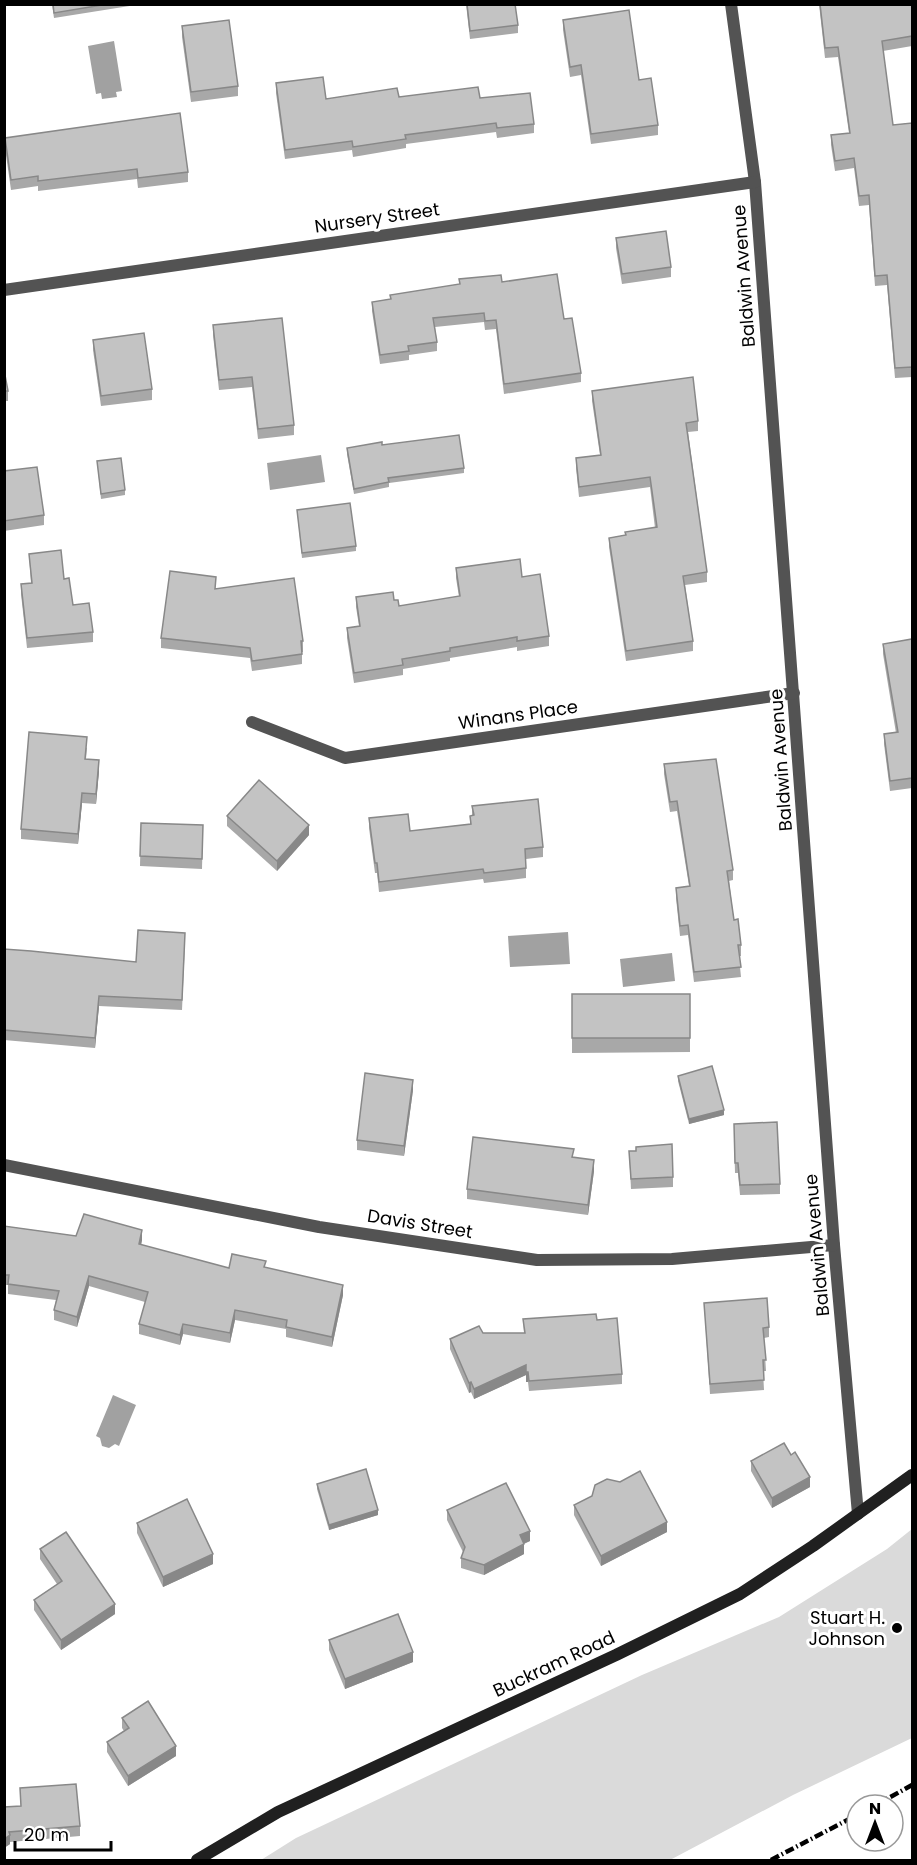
<svg xmlns="http://www.w3.org/2000/svg" width="917" height="1865" viewBox="0 0 917 1865" font-family="Poppins,sans-serif">
  <rect width="100%" height="100%" fill="#fff"/>
  <!-- green -->
  <polygon fill="#dadada" points="912,1529 912,1738 793,1795 670,1860 261,1860 296,1838 642,1675 779,1617 887,1549"/>
  <!-- water -->
  <g fill="#a1a1a1">
    <polygon points="114,41 122,91 116,92 117,97 102,99 101,93 96,94 88,46"/>
    <polygon points="321,455 325,482 270,490 267,463"/>
    <polygon points="568,932 570,964 510,967 508,936"/>
    <polygon points="672,953 675,981 623,987 620,959"/>
    <polygon points="113,1395 136,1405 119,1446 115,1444 109,1448 102,1446 100,1438 96,1436"/>
  </g>
  <g fill="none" stroke-linecap="round" stroke-linejoin="round">
    <!-- minor -->
    <g stroke="#535353" stroke-width="12">
      <polyline points="731,4 755,182 834,1245 858,1514"/>
      <polyline points="4,290 755,182"/>
      <polyline points="252,722 345,758 794,693"/>
      <polyline points="4,1165 319,1227 537,1260 672,1259 834,1245"/>
    </g>
    <!-- secondary -->
    <polyline stroke="#202020" stroke-width="12" points="197,1860 278,1812 616,1655 740,1594 813,1546 912,1475"/>
    <!-- rail -->
    <g stroke="#000" stroke-width="4.5" stroke-dasharray="9 3 1.5 3" stroke-linecap="butt">
      <polyline points="876,1805 912,1785"/>
      <polyline points="771,1860 857,1815"/>
    </g>
  </g>
  <!-- wall -->
  <g fill="#a8a8a8">
    <polygon points="52,4 142,4 54,18"/>
    <polygon points="466,4 515,4 518,25 518,33 470,39"/>
    <polygon points="819,4 912,4 912,46 883,51 893,125 912,123 912,378 912,377 895,378 887,285 875,286 869,205 859,206 854,168 835,171 831,145 831,135 849,133 838,57 825,58"/>
    <polygon points="563,20 639,80 658,125 658,135 591,144 581,75 570,77 563,30"/>
    <polygon points="182,26 238,86 238,96 191,102 182,37"/>
    <polygon points="276,83 326,99 399,97 480,98 534,124 534,133 497,138 496,132 406,144 406,148 353,157 352,150 285,159 276,93"/>
    <polygon points="5,138 188,172 188,182 138,188 137,179 38,191 38,186 11,190 5,148"/>
    <polygon points="616,238 671,267 671,277 622,284 616,248"/>
    <polygon points="502,282 564,319 581,373 581,382 504,394 496,329 485,330 484,322 435,327 437,342 437,351 409,355 409,360 380,364 372,311 372,302 390,299 390,295"/>
    <polygon points="213,325 294,425 294,435 258,439 252,387 219,390 213,335"/>
    <polygon points="93,340 152,389 152,400 101,406 93,350"/>
    <polygon points="4,370 8,391 8,401 4,401"/>
    <polygon points="592,391 698,421 698,431 688,432 707,572 707,582 685,585 693,641 693,651 626,661 609,547 609,538 625,535 655,528 650,487 579,497 576,468 576,458 600,455 592,401"/>
    <polygon points="382,445 464,468 464,473 389,483 389,487 354,494 347,454 347,448"/>
    <polygon points="97,461 125,490 125,495 101,499"/>
    <polygon points="4,471 44,515 44,525 4,531"/>
    <polygon points="297,510 356,546 356,551 302,558"/>
    <polygon points="29,554 64,579 73,605 93,632 93,642 27,648 21,594 21,584 31,583"/>
    <polygon points="456,568 522,577 549,636 549,646 517,651 517,647 450,658 450,661 403,669 403,675 354,683 347,638 347,628 359,626 356,607 356,597 394,600 399,606 459,597 456,578"/>
    <polygon points="216,589 303,641 303,652 302,652 302,664 252,671 250,658 161,648 161,638"/>
    <polygon points="912,639 912,788 890,791 884,744 884,734 896,733 883,654 883,644"/>
    <polygon points="87,747 86,759 99,771 96,804 82,803 78,844 21,839 21,829"/>
    <polygon points="664,764 733,870 733,880 729,881 734,920 741,945 741,956 739,956 741,977 694,982 688,935 680,936 676,898 676,888 689,886 677,811 670,812 664,774"/>
    <polygon points="472,806 543,847 543,857 526,859 526,878 484,883 483,879 379,892 377,873 375,873 369,828 369,818 410,831 470,824 470,816 472,815"/>
    <polygon points="227,816 309,835 277,871 227,826"/>
    <polygon points="141,823 203,825 202,869 140,866"/>
    <polygon points="185,943 182,1010 99,1006 95,1048 4,1040 4,949 136,962"/>
    <polygon points="572,994 690,994 690,1052 572,1053"/>
    <polygon points="678,1076 724,1115 689,1124 678,1081"/>
    <polygon points="413,1090 404,1156 357,1150 357,1140"/>
    <polygon points="734,1134 780,1184 780,1194 740,1195 738,1173 735,1173"/>
    <polygon points="629,1151 673,1177 673,1187 631,1189"/>
    <polygon points="574,1157 594,1171 588,1215 467,1199 467,1189"/>
    <polygon points="4,1226 76,1236 142,1240 141,1245 229,1268 266,1268 343,1295 332,1347 286,1337 286,1329 235,1320 230,1343 183,1334 180,1345 139,1334 139,1324 145,1302 89,1286 77,1327 54,1320 54,1310 56,1300 8,1294 8,1285 4,1285"/>
    <polygon points="704,1303 769,1327 769,1337 764,1338 766,1371 763,1371 764,1390 710,1394"/>
    <polygon points="523,1319 597,1320 622,1374 622,1384 529,1391 528,1382 526,1382 526,1375 474,1399 471,1392 469,1393 450,1349 450,1339 524,1333"/>
    <polygon points="751,1461 810,1487 772,1508 751,1471"/>
    <polygon points="317,1484 378,1515 329,1530 317,1489"/>
    <polygon points="574,1505 667,1532 601,1566 574,1515"/>
    <polygon points="447,1510 530,1541 524,1544 524,1554 484,1575 461,1568 461,1558 463,1552 447,1520"/>
    <polygon points="137,1523 213,1564 163,1587 137,1533"/>
    <polygon points="40,1549 115,1614 61,1650 34,1610 34,1600 57,1584 40,1559"/>
    <polygon points="329,1640 413,1662 345,1689 329,1650"/>
    <polygon points="122,1718 176,1756 128,1786 107,1752 107,1742 124,1731 122,1728"/>
    <polygon points="20,1788 80,1826 80,1836 10,1842 10,1844 4,1848 4,1807 21,1806"/>
  </g>
  <!-- shaded-wall -->
  <g fill="#888">
    <polygon points="99,760 99,771 96,804 96,794"/>
    <polygon points="82,793 82,803 78,844 78,834"/>
    <polygon points="309,825 309,835 277,871 277,861"/>
    <polygon points="99,996 99,1006 95,1048 95,1038"/>
    <polygon points="413,1080 413,1090 404,1156 404,1146"/>
    <polygon points="724,1110 724,1115 689,1124 689,1119"/>
    <polygon points="594,1160 594,1171 588,1215 588,1205"/>
    <polygon points="142,1230 142,1240 139,1254 139,1244"/>
    <polygon points="89,1276 89,1286 77,1327 77,1317"/>
    <polygon points="343,1285 343,1295 332,1347 332,1337"/>
    <polygon points="235,1310 235,1320 230,1343 230,1333"/>
    <polygon points="183,1324 183,1334 180,1345 180,1335"/>
    <polygon points="526,1365 526,1375 474,1399 474,1389"/>
    <rect x="526" y="1372" width="2" height="10"/>
    <polygon points="471,1382 471,1392 469,1393 469,1383"/>
    <polygon points="810,1477 810,1487 772,1508 772,1498"/>
    <polygon points="378,1510 378,1515 329,1530 329,1525"/>
    <polygon points="667,1522 667,1532 601,1566 601,1556"/>
    <polygon points="530,1531 530,1541 520,1545 520,1535"/>
    <polygon points="524,1544 524,1554 484,1575 484,1565"/>
    <polygon points="213,1554 213,1564 163,1587 163,1577"/>
    <polygon points="115,1604 115,1614 61,1650 61,1640"/>
    <polygon points="413,1652 413,1662 345,1689 345,1679"/>
    <polygon points="176,1746 176,1756 128,1786 128,1776"/>
    <polygon points="10,1835 10,1844 4,1848 4,1839"/>
  </g>
  <!-- building -->
  <g fill="#c3c3c3" stroke="#888" stroke-width="1.5">
    <polygon points="53,4 108,4 54,13"/>
    <polygon points="467,4 515,4 518,25 470,31"/>
    <polygon points="820,4 912,4 912,36 882,41 893,125 912,123 912,368 912,367 895,368 887,275 875,276 869,195 859,196 854,158 835,161 831,135 850,133 838,47 825,48"/>
    <polygon points="629,10 639,80 651,78 658,125 591,134 581,65 570,67 563,20"/>
    <polygon points="229,20 238,86 191,92 182,26"/>
    <polygon points="323,77 326,99 397,88 399,97 478,87 480,98 530,93 534,124 497,128 496,123 405,135 406,139 353,147 352,141 285,150 276,83"/>
    <polygon points="180,113 188,172 138,178 137,169 38,181 38,176 11,180 5,138"/>
    <polygon points="666,231 671,267 622,274 616,238"/>
    <polygon points="557,274 564,319 572,318 581,373 504,384 496,320 485,321 484,313 433,318 437,342 408,346 409,351 380,355 372,302 391,299 390,295 460,284 459,279 501,275 502,282"/>
    <polygon points="282,318 294,425 258,429 252,377 219,380 213,325"/>
    <polygon points="144,333 152,389 101,396 93,340"/>
    <polygon points="4,370 8,391 4,391"/>
    <polygon points="693,377 698,421 686,423 707,572 683,576 693,641 626,651 609,538 626,535 625,532 657,527 650,477 579,487 576,458 601,455 592,391"/>
    <polygon points="459,435 464,468 388,478 389,482 354,489 347,448 382,442 382,445"/>
    <polygon points="121,458 125,490 101,494 97,461"/>
    <polygon points="37,467 44,515 4,521 4,471"/>
    <polygon points="350,503 356,546 302,553 297,510"/>
    <polygon points="61,550 64,579 69,578 73,605 89,603 93,632 27,638 21,584 32,583 29,554"/>
    <polygon points="520,559 522,577 540,574 549,636 517,641 517,637 450,648 450,651 402,659 403,665 354,673 347,628 360,626 356,597 393,592 394,600 398,600 399,606 460,596 456,568"/>
    <polygon points="170,571 216,577 215,589 294,578 303,641 301,641 302,654 252,661 250,648 161,638"/>
    <polygon points="912,639 912,778 890,781 884,734 898,732 883,644"/>
    <polygon points="29,732 87,737 85,759 99,760 96,794 82,793 78,834 21,829"/>
    <polygon points="716,759 733,870 727,871 734,920 738,919 741,945 738,945 741,967 694,972 688,925 680,926 676,888 690,886 677,801 670,802 664,764"/>
    <polygon points="259,780 309,825 277,861 227,816"/>
    <polygon points="538,799 543,847 525,849 526,868 484,873 483,869 379,882 377,863 375,863 369,818 408,814 410,831 471,824 470,816 474,815 472,806"/>
    <polygon points="141,823 203,825 202,859 140,856"/>
    <polygon points="138,930 185,933 182,1000 99,996 95,1038 4,1030 4,949 31,951 136,962"/>
    <rect x="572" y="994" width="118" height="44"/>
    <polygon points="712,1066 724,1110 689,1119 678,1076"/>
    <polygon points="365,1073 413,1080 404,1146 357,1140"/>
    <polygon points="777,1122 780,1184 740,1185 738,1163 735,1163 734,1124"/>
    <polygon points="473,1137 574,1149 572,1157 594,1160 588,1205 467,1189"/>
    <polygon points="672,1144 673,1177 631,1179 629,1151 636,1151 636,1147"/>
    <polygon points="84,1214 142,1230 139,1244 229,1268 232,1254 266,1261 264,1267 343,1285 332,1337 286,1327 287,1320 235,1310 230,1333 183,1324 180,1335 139,1324 148,1292 89,1276 77,1317 54,1310 59,1291 8,1284 9,1275 4,1275 4,1226 76,1236"/>
    <polygon points="767,1298 769,1327 763,1328 766,1360 763,1360 764,1380 710,1384 704,1303"/>
    <polygon points="596,1314 597,1320 617,1318 622,1374 529,1381 528,1372 526,1372 526,1365 474,1389 471,1382 469,1383 450,1339 479,1326 483,1333 525,1333 523,1319"/>
    <polygon points="784,1443 791,1455 795,1452 810,1477 772,1498 751,1461"/>
    <polygon points="366,1469 378,1510 329,1525 317,1484"/>
    <polygon points="640,1471 667,1522 601,1556 574,1505 592,1496 595,1485 607,1479 620,1482"/>
    <polygon points="506,1483 530,1531 520,1535 524,1544 484,1565 461,1558 465,1547 447,1510"/>
    <polygon points="187,1499 213,1554 163,1577 137,1523"/>
    <polygon points="66,1532 115,1604 61,1640 34,1600 62,1581 40,1549"/>
    <polygon points="398,1614 413,1652 345,1679 329,1640"/>
    <polygon points="148,1701 176,1746 128,1776 107,1742 129,1728 122,1718"/>
    <polygon points="76,1784 80,1826 9,1832 10,1835 4,1839 4,1807 21,1806 20,1788"/>
  </g>
  <!-- markers -->
  <circle fill="#000" stroke="#fff" stroke-width="2" cx="897" cy="1628" r="6"/>
  <g text-anchor="middle" stroke-width="6" stroke-linejoin="round" paint-order="stroke">
    <!-- street labels -->
    <g font-size="18" fill="#000" stroke="#fff">
      <text transform="translate(377 218) rotate(-8)" y="6">Nursery Street</text>
      <text transform="translate(744 276) rotate(-94)" y="6">Baldwin Avenue</text>
      <text transform="translate(518 715) rotate(-8)" y="6">Winans Place</text>
      <text transform="translate(781 760) rotate(-94)" y="6">Baldwin Avenue</text>
      <text transform="translate(420 1224) rotate(9)" y="6">Davis Street</text>
      <text transform="translate(817 1245) rotate(-95)" y="6">Baldwin Avenue</text>
      <text transform="translate(554 1664) rotate(-25)" y="6">Buckram Road</text>
    </g>
    <!-- poi labels -->
    <g font-size="18" fill="#000" stroke="#fff" text-anchor="end">
      <text x="885" y="1624">Stuart H.<tspan x="885" dy="21">Johnson</tspan></text>
    </g>
  </g>
  <!-- border -->
  <rect width="917" height="1865" fill="none" stroke="#000000" stroke-width="12"/>
  <!-- north arrow -->
  <g transform="translate(875 1823)"><circle r="28" fill="#ffffff" stroke="#999999" stroke-width="1.5"/>
  <path d="M0-4.5L10 22L0 15L-10 22Z" fill="#000000"/>
  <text y="-9" font-size="16" font-weight="bold" text-anchor="middle" fill="#000000">N</text>
  </g>
  <!-- scale -->
  <path d="M15 1841v9h96v-9" fill="none" stroke="#000000" stroke-width="3"/>
  <text x="24" y="1841" font-size="18" fill="#000000" stroke="#ffffff" stroke-width="4.5" paint-order="stroke">20 m</text>
</svg>
